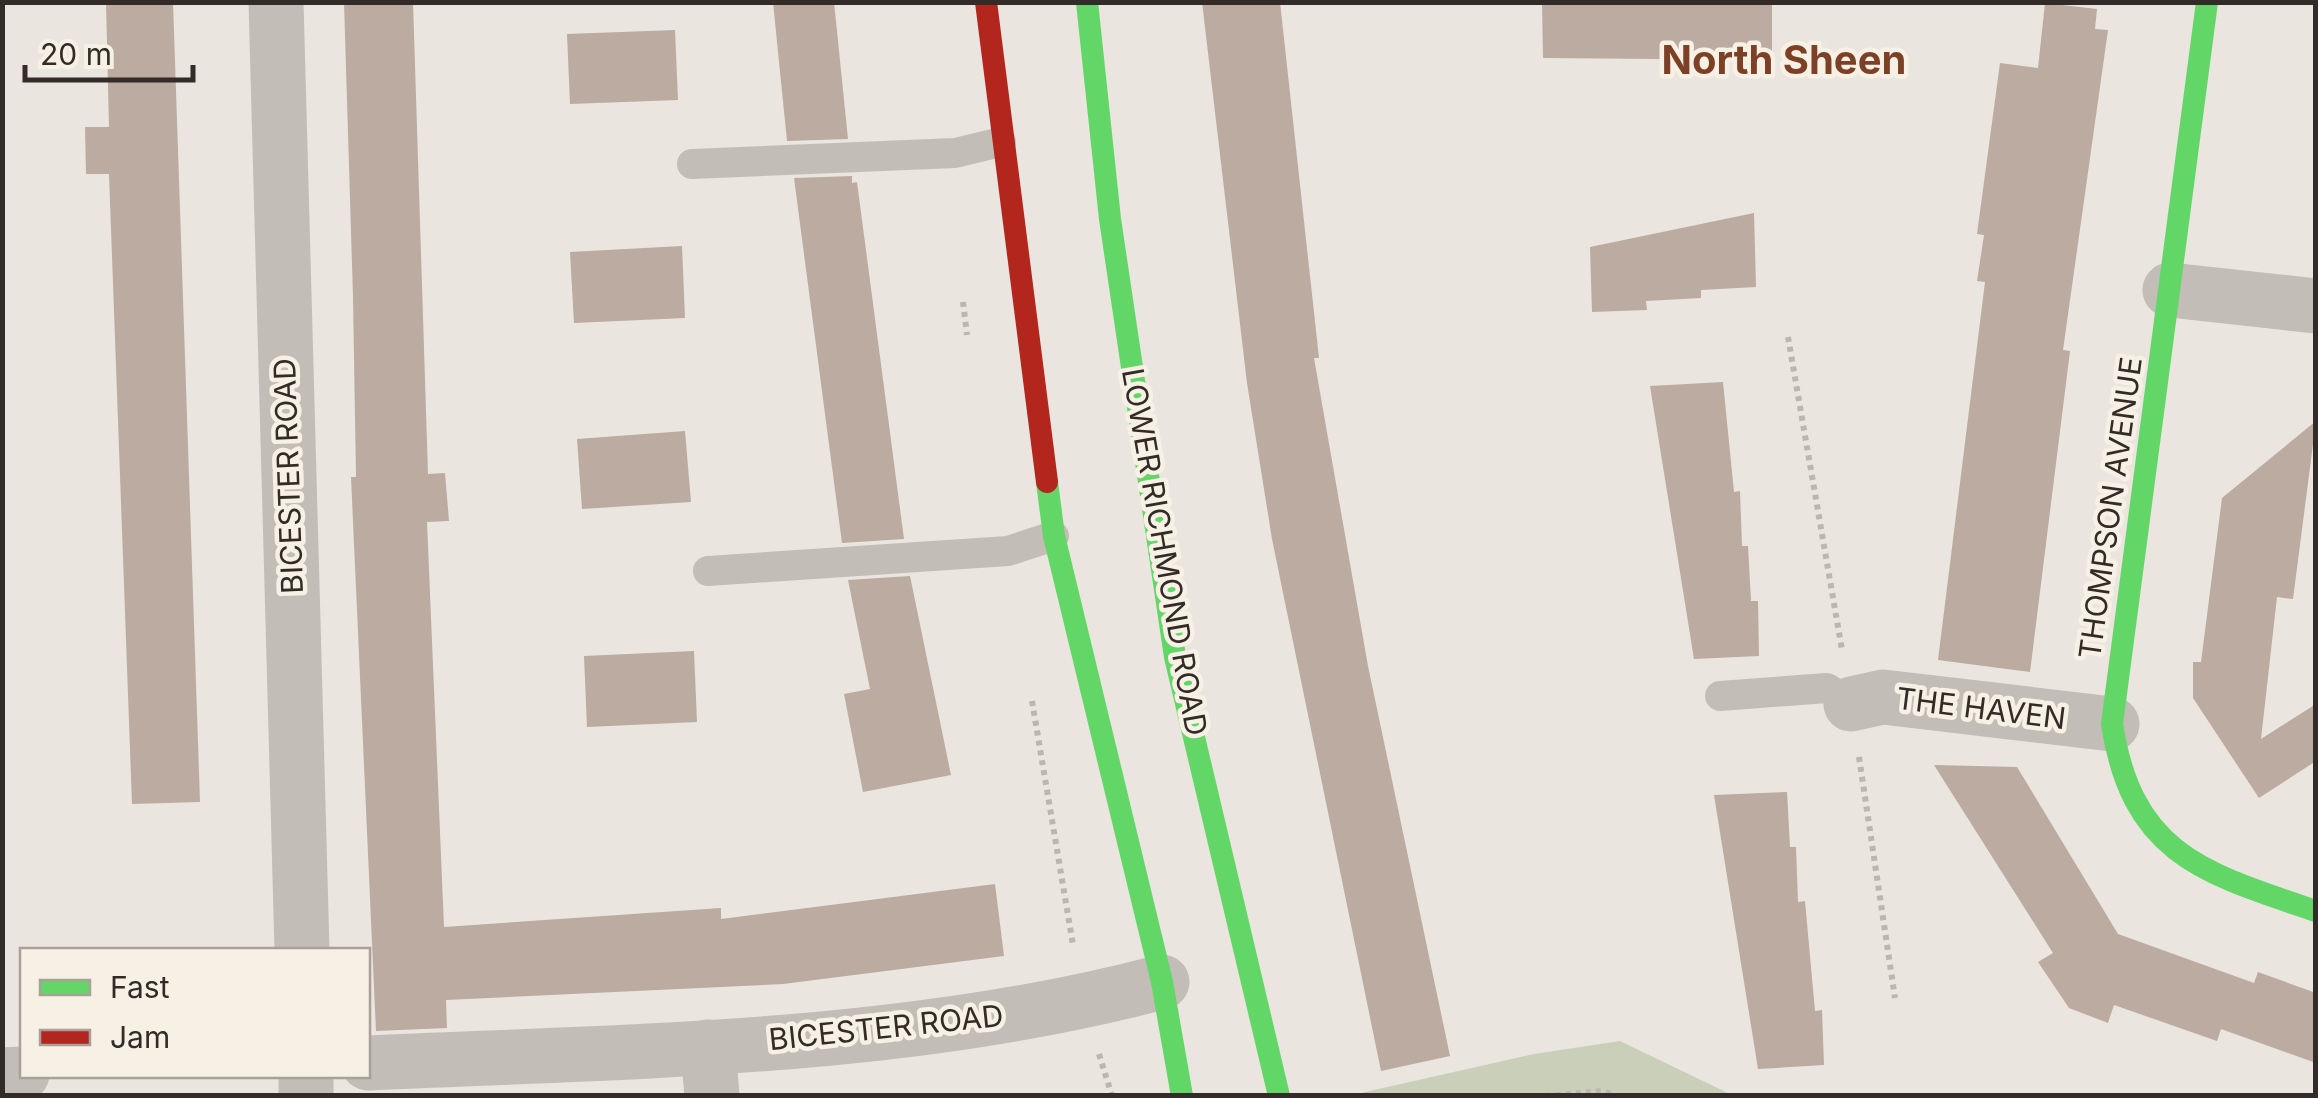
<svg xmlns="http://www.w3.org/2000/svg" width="2318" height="1098" viewBox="0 0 2318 1098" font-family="Inter,sans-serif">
  <rect width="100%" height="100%" fill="#eae5de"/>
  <!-- green -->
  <polygon fill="#cacfb9" points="1620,1041 1732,1095 1352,1095 1534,1054"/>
  <!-- building -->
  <g fill="#bcaba1">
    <polygon points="106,2 173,2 200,802 132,804 109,174 86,174 85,127 109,127"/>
    <polygon points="344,2 413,2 428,474 445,473 449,521 427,522 444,927 721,908 721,919 995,884 1004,956 783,984 446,1000 447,1028 376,1031 351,477 356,477 353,297"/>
    <polygon points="773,2 834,2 848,139 787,141"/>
    <polygon points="1202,2 1280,2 1319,358 1314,358 1368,666 1450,1056 1381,1071 1272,539 1247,383"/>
    <polygon points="1542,2 1772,2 1772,60 1543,58"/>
    <polygon points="2045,3 2097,9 2095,29 2108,30 2063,350 2070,351 2030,672 1938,660 1985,282 1977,281 1984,235 1977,234 2000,63 2038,68"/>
    <polygon points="675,30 678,100 570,104 567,34"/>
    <polygon points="852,176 852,183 857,182 904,539 842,543 794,178"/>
    <polygon points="1754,213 1756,287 1701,290 1701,298 1646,301 1647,310 1592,312 1590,247"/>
    <polygon points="682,246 685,318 574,323 570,252"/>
    <polygon points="1723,382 1734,492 1740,491 1742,546 1748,546 1751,601 1758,601 1759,656 1694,659 1650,386"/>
    <polygon points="2316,421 2293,599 2277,597 2261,739 2316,704 2316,761 2259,798 2193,698 2193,662 2201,662 2222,498"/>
    <polygon points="685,431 691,502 582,509 577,439"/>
    <polygon points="910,576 951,775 863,792 844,694 870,689 848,580"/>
    <polygon points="694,651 697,722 587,727 584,656"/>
    <polygon points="1934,765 2017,767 2118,934 2254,983 2258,972 2316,993 2316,1063 2221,1029 2217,1041 2114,1005 2108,1023 2069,1008 2038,962 2053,953"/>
    <polygon points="1787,792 1790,847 1796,847 1798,902 1805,901 1815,1011 1822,1010 1824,1065 1758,1069 1714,795"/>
  </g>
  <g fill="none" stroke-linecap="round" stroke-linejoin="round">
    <!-- path -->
    <g stroke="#bcb6b0" stroke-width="6" stroke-dasharray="5 5" stroke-linecap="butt">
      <polyline points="963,302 967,335"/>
      <polyline points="1788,337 1842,650"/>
      <polyline points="1032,701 1073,945"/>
      <polyline points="1859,757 1895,998"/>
      <polyline points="1099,1054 1112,1096"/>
      <polyline points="1546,1096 1603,1091 1616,1096"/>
    </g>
    <!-- lane -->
    <g stroke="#c3bdb7" stroke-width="30">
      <polyline points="692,164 955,153 1001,142"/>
      <polyline points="708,571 1008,551 1054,536"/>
      <polyline points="1720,696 1827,688 1851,704"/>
    </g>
    <!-- street -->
    <g stroke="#c3bdb7" stroke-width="55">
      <polyline points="276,2 302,950"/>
      <polyline points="2170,290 2316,306"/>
      <polyline points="1851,704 1883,697 2112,724"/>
      <polyline points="708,1047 712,1096"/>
      <path d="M 368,1063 C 632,1051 905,1050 1162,982"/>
      <polyline points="2,1075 22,1074"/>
      <polyline points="306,1076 306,1096"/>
    </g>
    <!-- fast -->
    <g stroke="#63d668" stroke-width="22">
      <polyline points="1087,2 1110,219 1175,657 1279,1096"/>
      <path d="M 2207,2 L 2112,724 C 2132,854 2203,873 2316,911"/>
      <polyline points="1047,482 1054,536 1162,982 1182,1096"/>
    </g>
    <!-- jam -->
    <polyline stroke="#b3261e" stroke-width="22" points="986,2 1047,482"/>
  </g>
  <g text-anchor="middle" stroke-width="9" stroke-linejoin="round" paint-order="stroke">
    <!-- street labels -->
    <g font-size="30" fill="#332b27" stroke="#f7f0e5">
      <text transform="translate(289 476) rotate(-92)" y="10">BICESTER ROAD</text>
      <text transform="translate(2111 508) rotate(-82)" y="10">THOMPSON AVENUE</text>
      <text transform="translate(1164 552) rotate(80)" y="10">LOWER RICHMOND ROAD</text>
      <text transform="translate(1981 709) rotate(7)" y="10">THE HAVEN</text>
      <text transform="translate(886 1028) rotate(-6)" y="10">BICESTER ROAD</text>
    </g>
    <!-- district labels -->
    <g font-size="40" font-weight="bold" fill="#7b4026" stroke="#f7f0e5">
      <text x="1784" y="74">North Sheen</text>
    </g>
  </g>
  <!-- border -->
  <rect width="2318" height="1098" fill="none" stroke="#332b27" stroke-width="10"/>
  <!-- legend -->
  <rect x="20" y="948" width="350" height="130" fill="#f7f0e5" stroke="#a9a199" stroke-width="2.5"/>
  <rect x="40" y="980" width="50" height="15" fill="#63d668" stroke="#a9a199" stroke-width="2.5"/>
  <text x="110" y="998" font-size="30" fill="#332b27">Fast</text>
  <rect x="40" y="1030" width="50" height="15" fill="#b3261e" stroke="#a9a199" stroke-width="2.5"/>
  <text x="110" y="1048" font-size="30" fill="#332b27">Jam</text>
  <!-- scale -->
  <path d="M25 65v15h168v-15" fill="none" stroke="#332b27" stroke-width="5"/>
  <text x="40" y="65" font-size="30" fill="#332b27" stroke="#f7f0e5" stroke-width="8" paint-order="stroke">20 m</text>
</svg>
